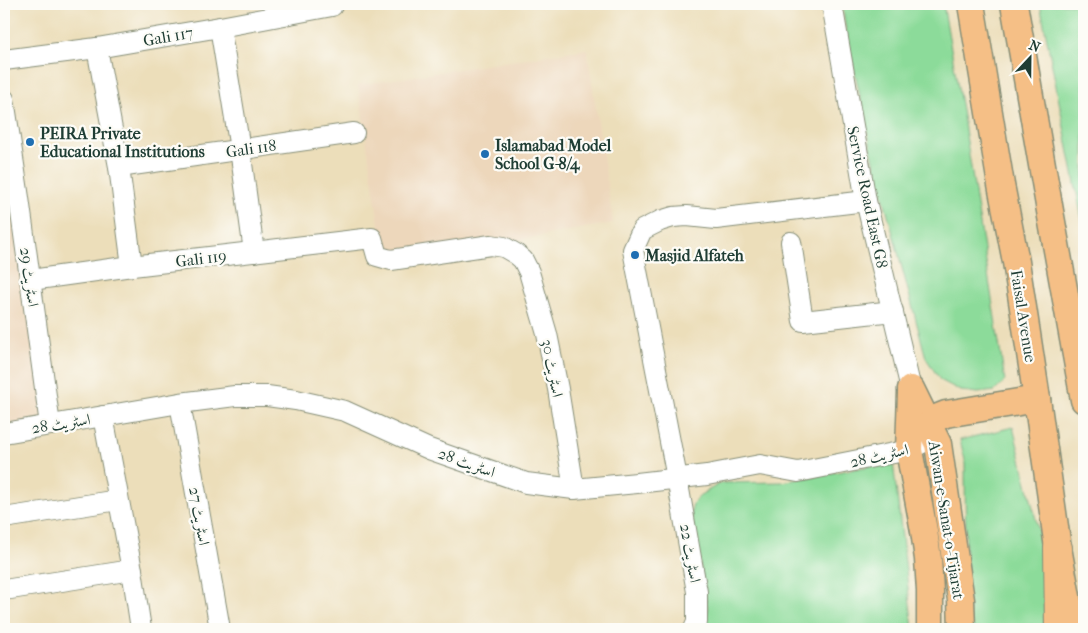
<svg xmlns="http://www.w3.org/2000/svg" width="1088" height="633" viewBox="0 0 1088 633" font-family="'IM FELL French Canon',Amiri,serif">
  <rect width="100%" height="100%" fill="#fdfcf7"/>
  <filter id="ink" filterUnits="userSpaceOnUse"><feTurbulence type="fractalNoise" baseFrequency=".02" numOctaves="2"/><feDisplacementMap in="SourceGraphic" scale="10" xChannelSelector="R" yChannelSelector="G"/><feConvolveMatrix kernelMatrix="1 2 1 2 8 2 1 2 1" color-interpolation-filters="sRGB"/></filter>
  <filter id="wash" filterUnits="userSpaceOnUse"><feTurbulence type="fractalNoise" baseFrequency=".0096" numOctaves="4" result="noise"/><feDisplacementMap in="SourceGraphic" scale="20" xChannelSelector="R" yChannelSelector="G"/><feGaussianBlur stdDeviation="1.12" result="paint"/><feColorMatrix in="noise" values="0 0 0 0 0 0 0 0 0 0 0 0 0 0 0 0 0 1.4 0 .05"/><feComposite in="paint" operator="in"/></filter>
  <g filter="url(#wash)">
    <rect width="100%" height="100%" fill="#ecdeba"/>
    <!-- built -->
    <g fill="#edd7bb">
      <polygon points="587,49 613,223 385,264 358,85"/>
      <polygon points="14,222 53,427 4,435 4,223"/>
    </g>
    <!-- green -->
    <g fill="#8cdb9a" stroke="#568c67">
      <polygon points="842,4 943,4 961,104 1005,381 995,391 978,393 961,391 940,380 926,358 875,166 846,31"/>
      <polygon points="1040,4 1084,4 1084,230"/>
      <polygon points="1013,427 1045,556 1044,629 971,629 966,576 965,460 960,440"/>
      <polygon points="893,462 913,629 701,629 708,610 691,512 693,503 702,494 721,483 782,482"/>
    </g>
  </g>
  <g filter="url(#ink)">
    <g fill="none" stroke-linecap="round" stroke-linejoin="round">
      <!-- minor casing -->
      <g stroke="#868e77" stroke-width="22">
        <g id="minor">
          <polyline points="832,4 866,201 911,389"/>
          <polyline points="220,27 240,149 254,252"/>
          <polyline points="97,48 119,167 132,266"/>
          <polyline points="4,60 97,48 220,27 332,6 332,4"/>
          <polyline points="4,99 19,198 50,425"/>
          <polyline points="119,167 354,133"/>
          <polyline points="791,242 803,321 893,311"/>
          <polyline points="31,280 132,266 372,238 377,256 391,260 491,245 504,247 516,254 523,260 529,272 547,334 558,389 574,489"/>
          <polyline points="180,403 220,629"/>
          <polyline points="103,416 132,570 141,629"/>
          <polyline points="4,433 180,403 235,396 267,396 296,400 345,411 429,449 526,483 574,489 637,483 707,475 760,465 798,472 909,450 922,443"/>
          <polyline points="4,518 118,500"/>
          <polyline points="4,590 132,570"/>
          <polyline points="694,629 697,622 697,592 677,478 633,250 642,230 660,221 673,217 687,216 716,219 866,201"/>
        </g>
      </g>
      <!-- major casing -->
      <g stroke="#868e77" stroke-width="29">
        <g id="major">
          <polyline points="971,4 1001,185 1016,262 1037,399 1058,548 1073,629"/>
          <polyline points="1014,4 1050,211 1084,400"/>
          <polyline points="911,389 938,444 961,600 962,629"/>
          <polyline points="911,392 909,450 924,531 928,559 930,591 930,629"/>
          <polyline points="929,425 936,418 946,414 1037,399"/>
        </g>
      </g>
      <!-- highway casing -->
      <g stroke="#868e77" stroke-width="30">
        <polyline id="highway" points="1058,548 1059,629"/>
      </g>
      <!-- minor -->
      <use href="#minor" stroke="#fff" stroke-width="20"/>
      <!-- major -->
      <use href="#major" stroke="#f5bf86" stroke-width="26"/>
      <!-- highway -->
      <use href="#highway" stroke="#f5bf86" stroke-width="28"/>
    </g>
  </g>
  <!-- markers -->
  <g fill="#1f6fb2" stroke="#fdfcf7" stroke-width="2">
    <circle cx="30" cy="142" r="5"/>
    <circle cx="485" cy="154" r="5"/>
    <circle cx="635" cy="255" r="5"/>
  </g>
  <g text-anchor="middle" stroke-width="4.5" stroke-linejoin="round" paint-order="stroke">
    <!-- street labels -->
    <g font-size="16" fill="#1f3d34" stroke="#fdfcf7">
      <text transform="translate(168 36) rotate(-10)" y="6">Gali 117</text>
      <text transform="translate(251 148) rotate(-8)" y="6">Gali 118</text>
      <text transform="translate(868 197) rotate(78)" y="6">Service Road East G8</text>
      <text transform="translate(201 258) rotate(-7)" y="6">Gali 119</text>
      <text transform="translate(30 277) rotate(82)" y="6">اسٹریٹ 29</text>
      <text transform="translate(1024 316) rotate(81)" y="6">Faisal Avenue</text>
      <text transform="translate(553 368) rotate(79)" y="6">اسٹریٹ 30</text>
      <text transform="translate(61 423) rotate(-9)" y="6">اسٹریٹ 28</text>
      <text transform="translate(879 455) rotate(-13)" y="6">اسٹریٹ 28</text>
      <text transform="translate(467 462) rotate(20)" y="6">اسٹریٹ 28</text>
      <text transform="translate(200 516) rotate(80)" y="6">اسٹریٹ 27</text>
      <text transform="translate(947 520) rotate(81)" y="6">Aiwan-e-Sanat-o-Tijarat</text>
      <text transform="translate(691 553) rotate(80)" y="6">اسٹریٹ 22</text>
    </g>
    <!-- poi labels -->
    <g font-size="16" font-weight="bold" fill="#1f3d34" stroke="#fdfcf7" text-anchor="start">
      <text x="40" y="139">PEIRA Private<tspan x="40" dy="18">Educational Institutions</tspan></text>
      <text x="495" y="151">Islamabad Model<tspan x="495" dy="18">School G-8/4</tspan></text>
      <text x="645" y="261">Masjid Alfateh</text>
    </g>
  </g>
  <!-- margin -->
  <rect width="1088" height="633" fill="none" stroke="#fdfcf7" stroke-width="20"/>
  <!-- north arrow -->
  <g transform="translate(1030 58) rotate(22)" stroke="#fdfcf7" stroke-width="4" paint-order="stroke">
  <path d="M0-4L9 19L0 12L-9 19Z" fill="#1f3d34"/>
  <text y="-8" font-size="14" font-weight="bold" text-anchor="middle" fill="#1f3d34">N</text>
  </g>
</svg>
